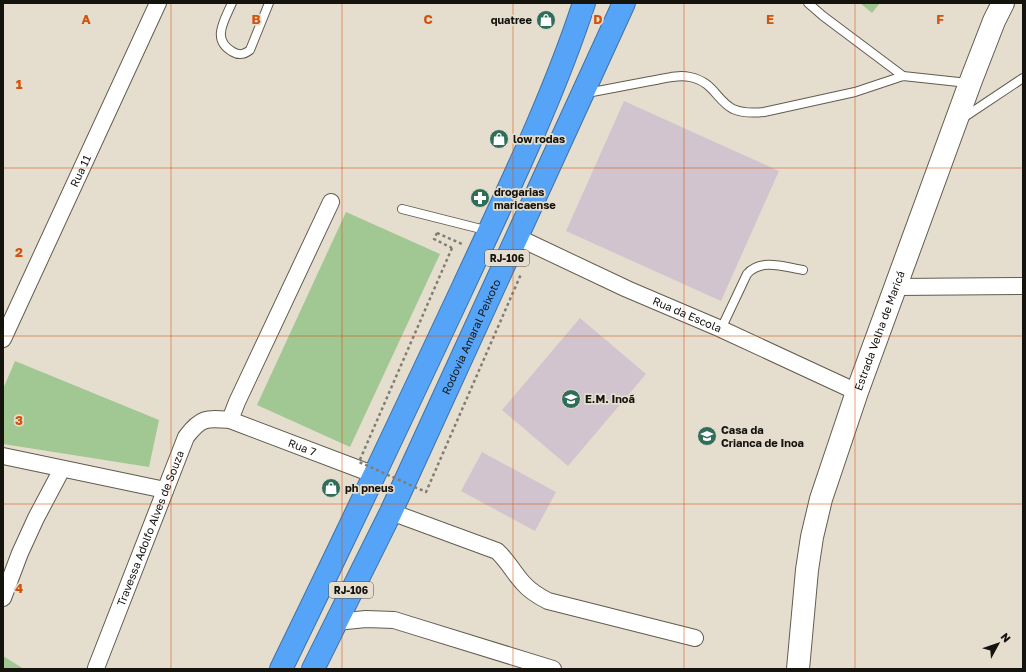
<svg xmlns="http://www.w3.org/2000/svg" width="1026" height="672" viewBox="0 0 1026 672" font-family="'Golos Text',sans-serif">
  <rect width="100%" height="100%" fill="#e5decf"/>
  <!-- green -->
  <g fill="#a1c792">
    <polygon points="860,3 880,3 872,13"/>
    <polygon points="346,212 440,254 350,447 257,405"/>
    <polygon points="15,361 159,420 149,467 3,444 3,389"/>
    <polygon points="3,656 24,669 3,669"/>
  </g>
  <!-- building -->
  <g fill="#d1c4cf">
    <polygon points="624,101 779,171 721,301 566,231"/>
    <polygon points="580,318 646,374 568,466 502,410"/>
    <polygon points="482,452 556,492 535,531 461,491"/>
  </g>
  <g fill="none" stroke-linecap="round" stroke-linejoin="round">
    <!-- lane casing -->
    <g stroke="#625c4f" stroke-width="10">
      <g id="lane">
        <path d="M 232,3 C 224,21 211,40 233,52 C 240,56 245,54 250,50 L 269,3"/>
        <polyline points="808,3 823,16 903,76"/>
        <path d="M 587,93 C 608,89 629,85 650,81 C 663,79 677,74 690,77 C 714,82 716,100 733,109 C 742,113 754,113 764,112 L 855,92 L 903,76 L 968,83"/>
        <polyline points="963,118 1023,78"/>
        <polyline points="402,209 489,231"/>
        <path d="M 721,329 L 747,274 C 761,258 784,267 803,270"/>
      </g>
    </g>
    <!-- street casing -->
    <g stroke="#625c4f" stroke-width="18">
      <g id="street">
        <path id="s1" d="M 517,237 L 627,289 L 721,329 L 857,392"/>
        <polyline points="896,287 1023,286"/>
        <path id="s2" d="M 3,339 L 158,3"/>
        <polyline points="230,420 237,402 331,202"/>
        <polyline points="3,456 165,490"/>
        <path d="M 391,512 L 497,551 C 508,561 513,572 523,583 C 530,591 538,596 548,601 L 695,638"/>
        <polyline points="3,598 20,553 36,518 62,469"/>
        <polyline points="336,622 366,619 394,620 553,669"/>
        <path id="s3" d="M 96,668 L 186,437 C 201,417 207,418 230,420 L 375,475"/>
      </g>
    </g>
    <!-- secondary casing -->
    <g stroke="#625c4f" stroke-width="24">
      <g id="secondary">
        <path id="s4" d="M 798,669 L 807,570 L 812,537 L 821,499 L 857,392 L 970,83 L 994,21 L 1003,3"/>
      </g>
    </g>
    <!-- highway casing -->
    <g stroke="#3f71a5" stroke-width="24">
      <g id="highway">
        <path d="M 281,669 C 343,542 403,415 463,287 C 506,194 552,101 584,3"/>
        <path id="s5" d="M 313,669 L 391,512 L 624,3"/>
      </g>
    </g>
    <!-- path -->
    <g stroke="#827d73" stroke-width="2.5" stroke-dasharray="3 3" stroke-linecap="butt">
      <polyline points="437,233 462,244"/>
      <polyline points="437,233 434,239 452,248"/>
    </g>
    <!-- lane -->
    <use href="#lane" stroke="#fff" stroke-width="8"/>
    <!-- street -->
    <use href="#street" stroke="#fff" stroke-width="16"/>
    <!-- secondary -->
    <use href="#secondary" stroke="#fff" stroke-width="22"/>
    <!-- highway -->
    <use href="#highway" stroke="#55a4f7" stroke-width="22"/>
    <!-- path-bridge -->
    <polyline stroke="#827d73" stroke-width="2.5" stroke-dasharray="3 3" stroke-linecap="butt" points="452,248 359,462 426,492 521,274"/>
  </g>
  <!-- grid -->
  <path fill="none" stroke="#d3520c" stroke-width="1" stroke-opacity="0.55" d="M 171,3 L 171,669M 342,3 L 342,669M 513,3 L 513,669M 684,3 L 684,669M 855,3 L 855,669M 3,168 L 1023,168M 3,336 L 1023,336M 3,504 L 1023,504"/>
  <!-- icons -->
  <defs>
    <g id="shop-disc" transform="scale(1)"><circle r="9.5" fill="#316e5a" stroke="#e5decf"/><path d="M-5-2.5h2.3a2.7 3.5 0 0 1 5.4 0H5L5.5 6h-11ZM-1.5-2.5h3a1.5 2.3 0 0 0-3 0Z" fill="#fff"/></g>
    <g id="pharmacy-disc" transform="scale(1)"><circle r="9.5" fill="#316e5a" stroke="#e5decf"/><path d="M-2-6h4v4h4v4h-4v4h-4v-4h-4v-4h4Z" fill="#fff"/></g>
    <g id="school-disc" transform="scale(1)"><circle r="9.5" fill="#316e5a" stroke="#e5decf"/><path d="M0-5L7-2L0 1L-7-2ZM-4 1L0 2.5L4 1V4Q0 6-4 4Z" fill="#fff"/></g>
  </defs>
  <g fill-rule="evenodd">
    <use href="#shop-disc" x="546" y="20"/>
    <use href="#shop-disc" x="499" y="139"/>
    <use href="#pharmacy-disc" x="480" y="198"/>
    <use href="#school-disc" x="571" y="399"/>
    <use href="#school-disc" x="707" y="436"/>
    <use href="#shop-disc" x="331" y="488"/>
  </g>
  <g text-anchor="middle" stroke-width="3.5" stroke-linejoin="round" paint-order="stroke">
    <!-- shield labels -->
    <g fill="#e5decf" stroke="#535048" stroke-width="1">
      <rect x="485" y="250" width="44" height="16" rx="3"/>
      <rect x="329" y="582" width="44" height="16" rx="3"/>
    </g>
    <g font-size="10" font-weight="bold" fill="#15130e">
      <text x="507" y="262">RJ-106</text>
      <text x="351" y="594">RJ-106</text>
    </g>
    <!-- poi labels -->
    <g font-size="11" font-weight="bold" fill="#15130e" stroke="#e5decf" text-anchor="start">
      <text x="532" y="24" text-anchor="end">quatree</text>
      <text x="513" y="143">low rodas</text>
      <text x="494" y="196">drogarias<tspan x="494" dy="13">maricaense</tspan></text>
      <text x="585" y="403">E.M. Inoã</text>
      <text x="721" y="434">Casa da<tspan x="721" dy="13">Crianca de Inoa</tspan></text>
      <text x="345" y="492">ph pneus</text>
    </g>
    <!-- street labels -->
    <g font-size="11" fill="#15130e" stroke="#e5decf">
      <text dy="4" stroke="none"><textPath href="#s2" startOffset="185">Rua 11</textPath></text>
      <text dy="4" stroke="none"><textPath href="#s1" startOffset="187">Rua da Escola</textPath></text>
      <text dy="4" stroke="none"><textPath href="#s4" startOffset="350">Estrada Velha de Maricá</textPath></text>
      <text dy="4" stroke="none"><textPath href="#s5" startOffset="368">Rodovia Amaral Peixoto</textPath></text>
      <text dy="4" stroke="none"><textPath href="#s3" startOffset="376">Rua 7</textPath></text>
      <text dy="4" stroke="none"><textPath href="#s3" startOffset="150">Travessa Adolfo Alves de Souza</textPath></text>
    </g>
  </g>
  <g font-size="13" text-anchor="middle" font-weight="bold" fill="#d3520c" stroke="#e5decf" stroke-width="3.5" stroke-linejoin="round" paint-order="stroke">
    <text x="86" y="24">A</text>
    <text x="256" y="24">B</text>
    <text x="428" y="24">C</text>
    <text x="598" y="24">D</text>
    <text x="770" y="24">E</text>
    <text x="940" y="24">F</text>
    <text x="19" y="89">1</text>
    <text x="19" y="257">2</text>
    <text x="19" y="425">3</text>
    <text x="19" y="593">4</text>
  </g>
  <!-- border -->
  <rect width="1026" height="672" fill="none" stroke="#15130e" stroke-width="8"/>
  <!-- north arrow -->
  <g transform="translate(998 644) rotate(50)" stroke="#e5decf" stroke-width="3" paint-order="stroke">
  <path d="M0-3L7 15L0 10L-7 15Z" fill="#15130e"/>
  <text y="-6" font-size="11" font-weight="bold" text-anchor="middle" fill="#15130e">N</text>
  </g>
</svg>
